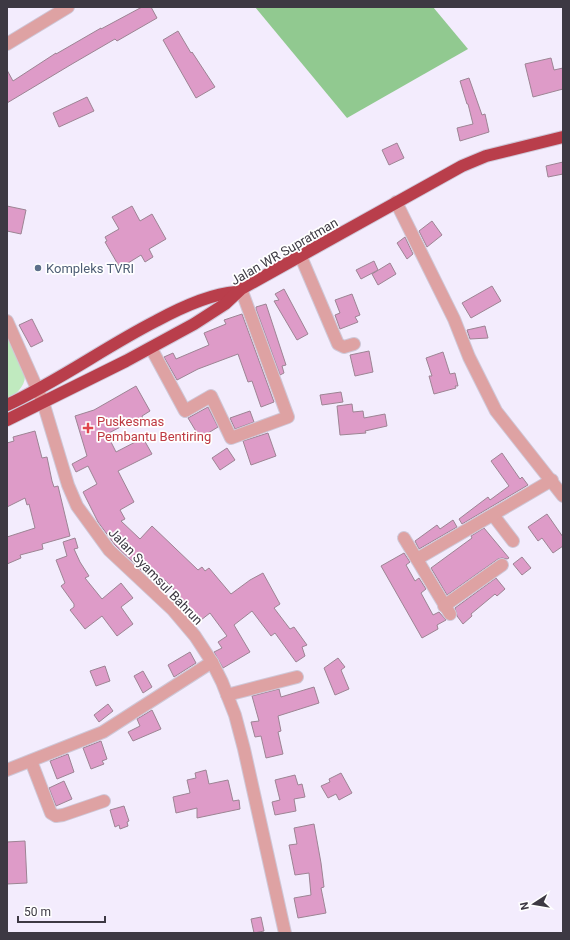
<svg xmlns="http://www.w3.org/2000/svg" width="570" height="940" viewBox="0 0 570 940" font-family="Roboto,sans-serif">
  <rect width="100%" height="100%" fill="#f3ecfd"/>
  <!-- green -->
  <path fill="#c0eabf" d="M 7,330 C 11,339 25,368 25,376 C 25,387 15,395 7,400 Z"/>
  <!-- forest -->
  <polygon fill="#91c990" points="255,7 433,7 468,49 347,118"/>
  <!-- building -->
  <g fill="#de9bc8" stroke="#9d8494">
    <polygon points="142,7 151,7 157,18 117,41 115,39 72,64 7,103 7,70 13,81 56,53 56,54 101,28 101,29"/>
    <polygon points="178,31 191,53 192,52 215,87 196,98 163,40"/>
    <polygon points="551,58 554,70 563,68 563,89 533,97 525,64"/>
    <polygon points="469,78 482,115 485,114 489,132 460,141 457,128 473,124 468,104 467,104 460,81"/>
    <polygon points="87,97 94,111 59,127 53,113"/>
    <polygon points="397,143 404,158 389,165 382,150"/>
    <polygon points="563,162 563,174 548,177 546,166"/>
    <polygon points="7,206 26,210 21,234 7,231"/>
    <polygon points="132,206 140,221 152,214 166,239 149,249 153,257 145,262 141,255 120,268 105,242 107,241 105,237 119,229 112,217"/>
    <polygon points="432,221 442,235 427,247 419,231"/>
    <polygon points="405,237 413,254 407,259 397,243"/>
    <polygon points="374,261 378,270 361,279 356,270"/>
    <polygon points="390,263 396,274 378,285 372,274"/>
    <polygon points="492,286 501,301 471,318 462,303"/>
    <polygon points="284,289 308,334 297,340 274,301 279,300 275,294"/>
    <polygon points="352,294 360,315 355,317 358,322 340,329 335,315 340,313 335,300"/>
    <polygon points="266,304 286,365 282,366 284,373 280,375 256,309 256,307"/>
    <polygon points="242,314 274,402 261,407 252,381 248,382 238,354 198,369 177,380 164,357 173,353 176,359 209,345 204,333 226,324 224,320"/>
    <polygon points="32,319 43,341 31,347 19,325"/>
    <polygon points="485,326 488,338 470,339 467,330"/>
    <polygon points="369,351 373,372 355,376 350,355"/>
    <polygon points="443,352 450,374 455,373 458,386 455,386 456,388 434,394 429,376 432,376 426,358"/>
    <polygon points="136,386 150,411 142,416 143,419 132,425 130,422 107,434 116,452 143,438 152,454 118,471 134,502 120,510 125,519 121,521 140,539 152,526 198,570 202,567 205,571 209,568 231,594 250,580 263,573 280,604 274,608 290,629 294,627 307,645 302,647 305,656 296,662 275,633 271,636 252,611 234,625 250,652 223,668 214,652 222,648 218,642 227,636 210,613 201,620 165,580 158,586 115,545 98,522 83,492 97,484 88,466 76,472 72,464 87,456 75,416 94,410"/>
    <polygon points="341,392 343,402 322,405 320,395"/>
    <polygon points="352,404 353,412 363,411 364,418 385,414 387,426 365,431 366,433 340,435 337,406"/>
    <polygon points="208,407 218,427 200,438 188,418"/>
    <polygon points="250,411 254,422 235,429 230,418"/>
    <polygon points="35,431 42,458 47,457 52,481 54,487 58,486 70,536 42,544 43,549 20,555 21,558 7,564 7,537 35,528 29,504 27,505 25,498 7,507 7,443 14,441 13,437"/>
    <polygon points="268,433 276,456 251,465 243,441"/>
    <polygon points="227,448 235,460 220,470 212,458"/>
    <polygon points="502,453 520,479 522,477 528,485 462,524 459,519 488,497 490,500 509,486 491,461"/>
    <polygon points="547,514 563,537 563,546 553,553 542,538 538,541 528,527"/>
    <polygon points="453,520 457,527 419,549 415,541 437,525 440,529"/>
    <polygon points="484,528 509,558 507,559 502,558 498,559 447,595 431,568 472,538 471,536"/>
    <polygon points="75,538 78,548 74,549 80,562 89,576 85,578 102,599 121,583 133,598 121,607 133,624 117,636 102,616 85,629 70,610 74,607 74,604 61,586 65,583 56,560 67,556 63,542"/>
    <polygon points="404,553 410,562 406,565 415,581 419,578 426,589 421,593 433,615 439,612 446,620 437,625 438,629 422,638 381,566"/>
    <polygon points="522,557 531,568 522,575 513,564"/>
    <polygon points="496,578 505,589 497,596 495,594 471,614 472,616 463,624 457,616 455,608"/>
    <polygon points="190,652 196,663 174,677 168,665"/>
    <polygon points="338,658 345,667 341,670 349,689 335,695 324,668"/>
    <polygon points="105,666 110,681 96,686 90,671"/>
    <polygon points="143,671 152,687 143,693 134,676"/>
    <polygon points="314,687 319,703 278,716 281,731 278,732 283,754 266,758 261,736 255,737 251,722 259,721 252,696 279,689 281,697"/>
    <polygon points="108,704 113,711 99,722 94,715"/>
    <polygon points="152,710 161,729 133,741 128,732 140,726 137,719"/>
    <polygon points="101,741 107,759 102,761 104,764 91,769 83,748"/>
    <polygon points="68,754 74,772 57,779 50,761"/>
    <polygon points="206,770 209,784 228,780 233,801 239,800 240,809 197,818 197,808 176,813 173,797 190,793 187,780 196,778 195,773"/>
    <polygon points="341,773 352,793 339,800 336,794 328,798 321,786 330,782 329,779"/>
    <polygon points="295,775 298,785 302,784 305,797 294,799 296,811 275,815 272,802 280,800 275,780"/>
    <polygon points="64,781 72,799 56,806 49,788"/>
    <polygon points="124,806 129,821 127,822 128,826 120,829 119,825 115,827 110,810"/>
    <polygon points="314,824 321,863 324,887 321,888 326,913 298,918 294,898 311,895 309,873 295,875 289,845 297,844 294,828"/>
    <polygon points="25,841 27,883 7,884 7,842"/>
    <polygon points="261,917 264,931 254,933 251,919"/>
  </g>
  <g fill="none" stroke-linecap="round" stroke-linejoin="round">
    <!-- street casing -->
    <g stroke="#cfc8d8" stroke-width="14">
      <g id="street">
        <polyline points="7,44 68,7"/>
        <polyline points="396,202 454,319 469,357 496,411 563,496"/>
        <polyline points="301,257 338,344 344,347 354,344"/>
        <polyline points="7,321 43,402 68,485 77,506 109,550 173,610 195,636 212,662 222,682 235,715 244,749 285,933"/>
        <polyline points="151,348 185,411 211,396 231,438 288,417 241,289"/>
        <polyline points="493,515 513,541"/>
        <polyline points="404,538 450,614"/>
        <polyline points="417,559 552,480"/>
        <polyline points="444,606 502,565"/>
        <polyline points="227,695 297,677"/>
        <polyline points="31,761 51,813 56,816 63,815 104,801"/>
        <polyline points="7,770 103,732 212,662"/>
      </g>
    </g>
    <!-- highway casing -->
    <g stroke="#cfc8d8" stroke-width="14">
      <g id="highway">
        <path d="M 7,405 C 59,381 105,347 156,321 C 180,308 209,294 236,292"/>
        <polyline points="7,420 126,361 194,324 225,304 241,289 462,166 486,156 563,137"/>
      </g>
    </g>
    <!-- street -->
    <use href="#street" stroke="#dea2a3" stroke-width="12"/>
    <!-- highway -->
    <use href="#highway" stroke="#b93e4b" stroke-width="12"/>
  </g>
  <!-- markers -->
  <circle fill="#5c6f8a" stroke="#fff" stroke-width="1.5" cx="38" cy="268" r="4"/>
  <path fill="#e0444e" stroke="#fff" stroke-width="1.5" d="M86 422h4v4h4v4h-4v4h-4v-4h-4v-4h4z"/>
  <g text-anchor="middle" stroke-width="3.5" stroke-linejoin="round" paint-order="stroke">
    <!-- street labels -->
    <g font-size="13" fill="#3d3943" stroke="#fff">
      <text transform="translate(284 251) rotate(-30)" y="5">Jalan WR Supratman</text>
      <text transform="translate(156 576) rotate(46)" y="5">Jalan Syamsul Bahrun</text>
    </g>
    <!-- service labels -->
    <g font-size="13" fill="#4e5e75" stroke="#fff" text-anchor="start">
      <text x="46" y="273">Kompleks TVRI</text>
    </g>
    <!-- health labels -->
    <g font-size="13" fill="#be3a42" stroke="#fff" text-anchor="start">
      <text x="97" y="426">Puskesmas<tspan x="97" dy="15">Pembantu Bentiring</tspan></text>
    </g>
  </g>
  <!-- border -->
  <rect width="570" height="940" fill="none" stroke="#3d3943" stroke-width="16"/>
  <!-- north arrow -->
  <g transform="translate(534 904) rotate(258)" stroke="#ffffff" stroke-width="3" paint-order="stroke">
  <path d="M0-3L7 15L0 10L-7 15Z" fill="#3d3943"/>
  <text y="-6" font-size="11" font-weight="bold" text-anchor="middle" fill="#3d3943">N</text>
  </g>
  <!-- scale -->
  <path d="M18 916v6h87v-6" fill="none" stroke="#3d3943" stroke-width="2"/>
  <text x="24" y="916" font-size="12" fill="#3d3943" stroke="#ffffff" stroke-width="3" paint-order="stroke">50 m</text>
</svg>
